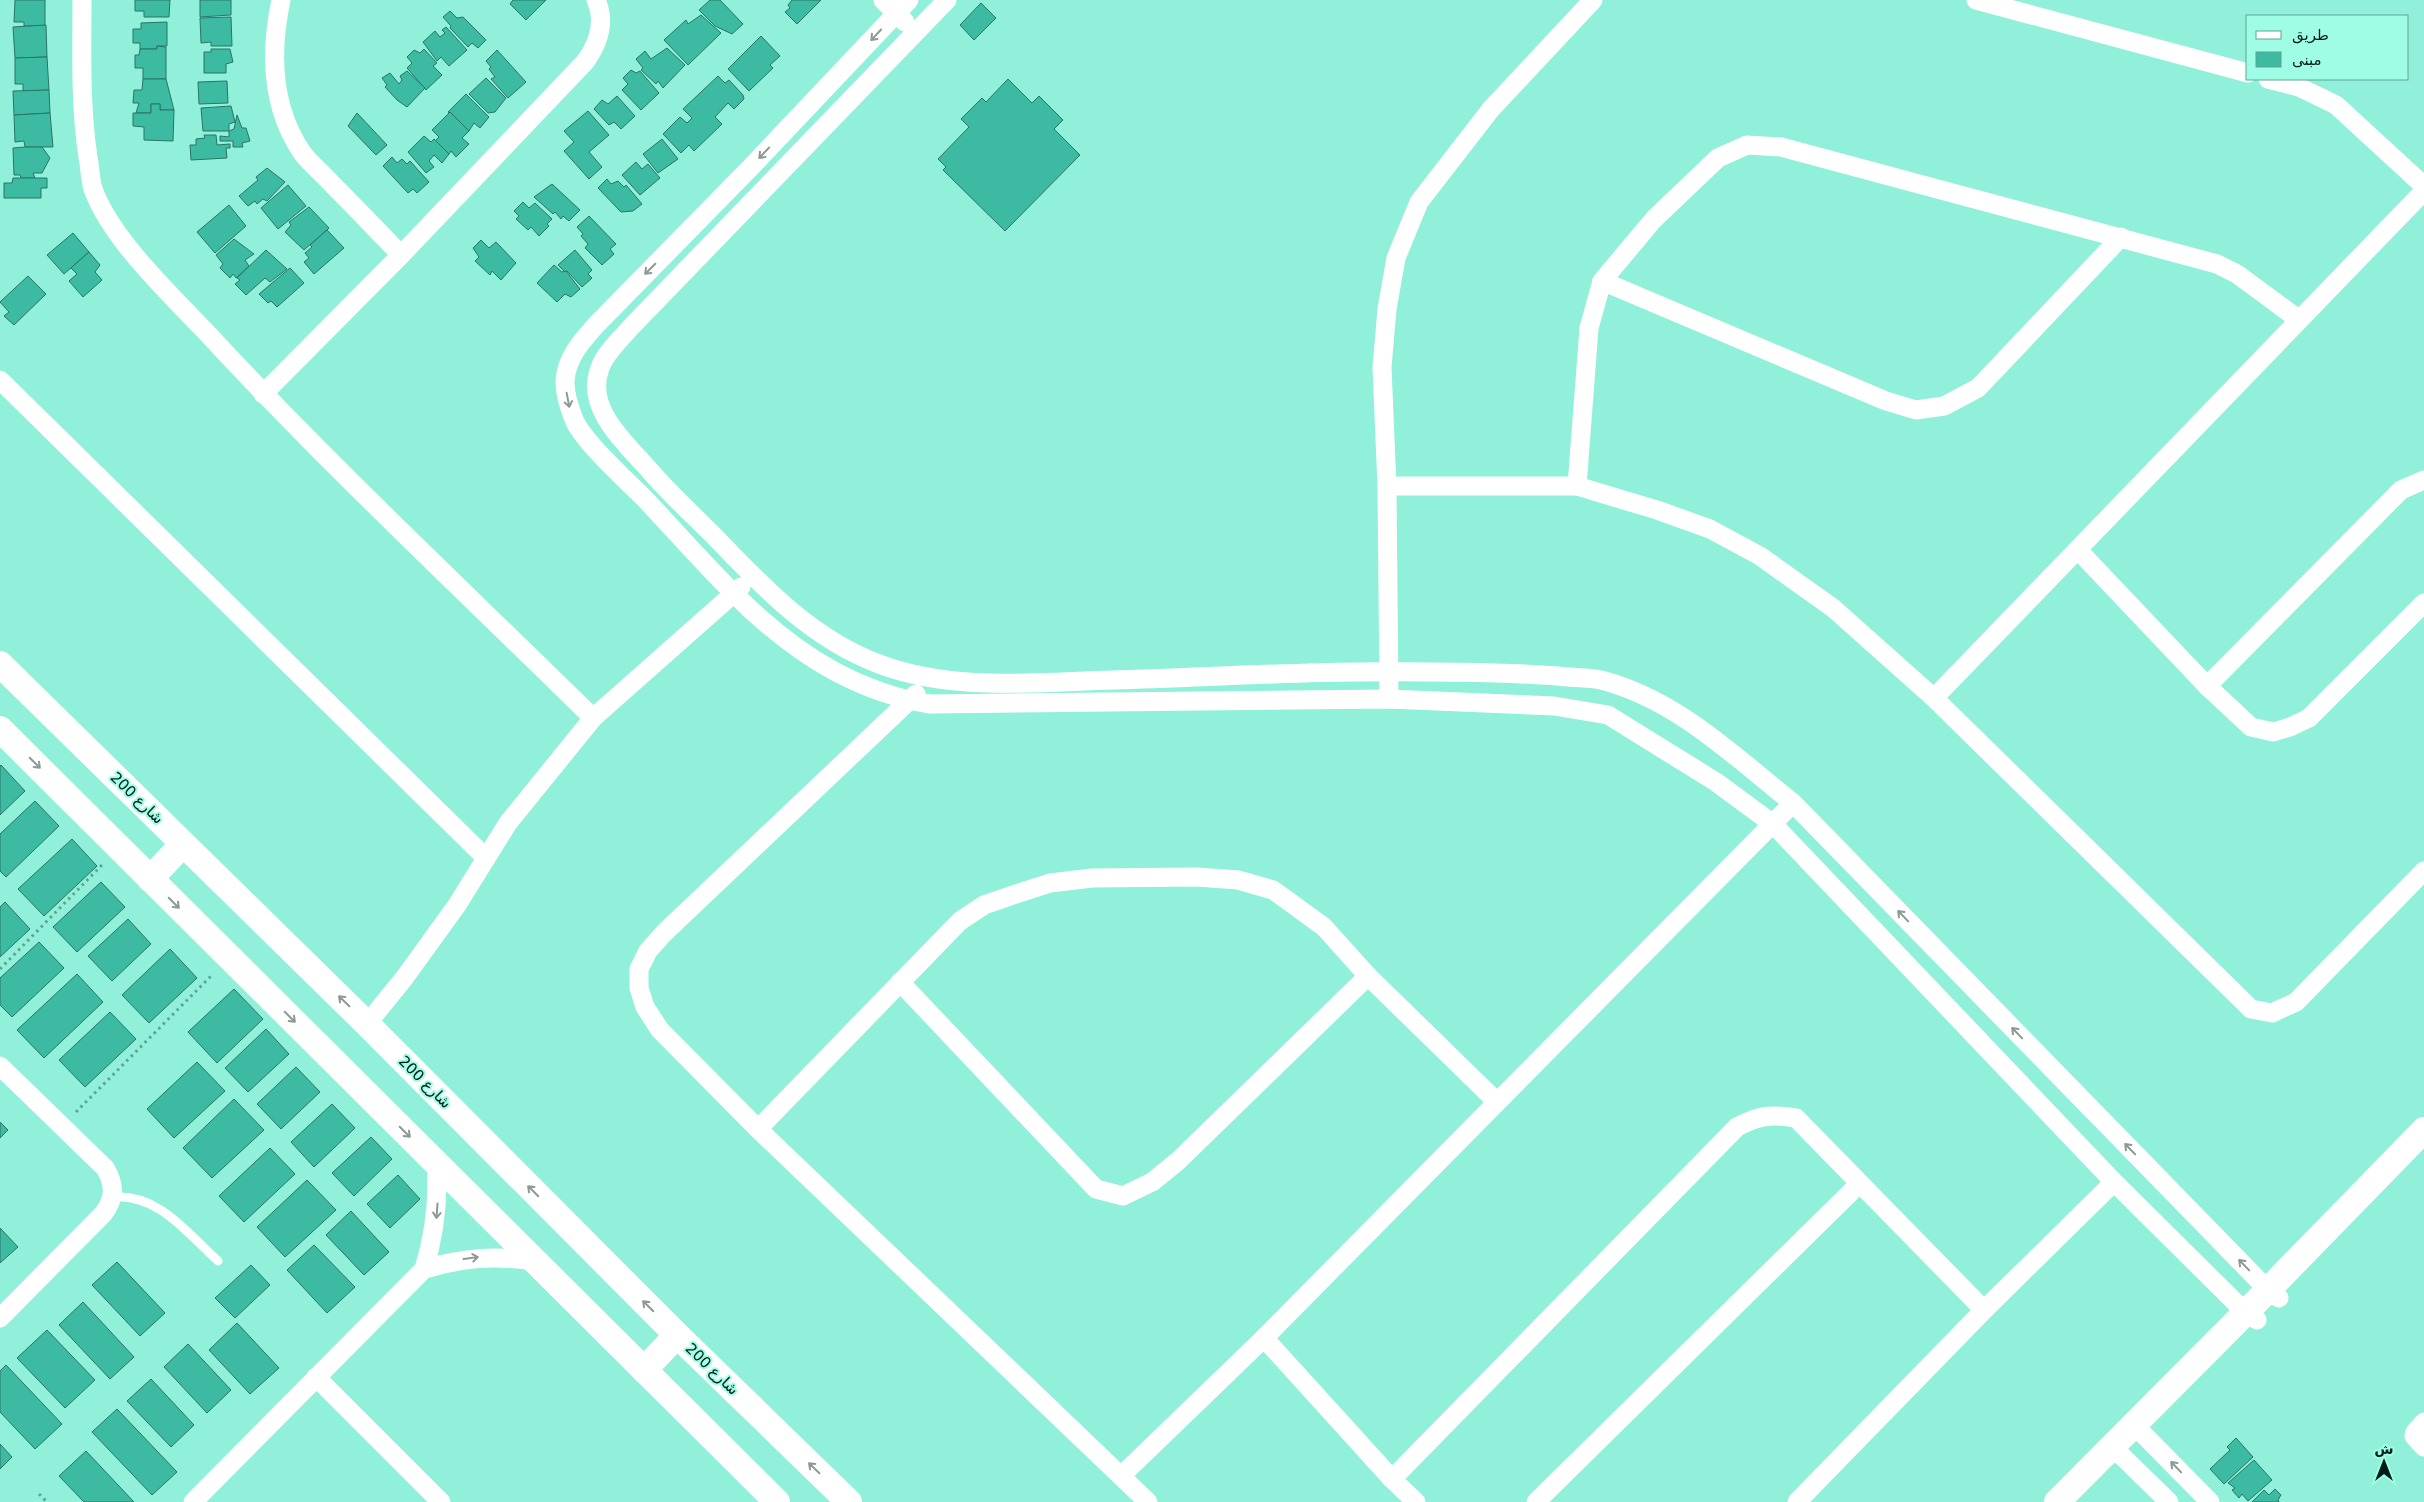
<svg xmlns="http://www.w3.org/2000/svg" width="2424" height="1502" viewBox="0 0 2424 1502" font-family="'DejaVu Sans','Noto Naskh Arabic',sans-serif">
  <rect width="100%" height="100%" fill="#91f0d9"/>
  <!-- building -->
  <g fill="#3cbba2" stroke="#2a7465">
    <polygon points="15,0 45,0 45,26 24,26 24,22 14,22"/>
    <polygon points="135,0 170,0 169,17 144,17 144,11 135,11"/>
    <polygon points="200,0 231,0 231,15 200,17"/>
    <polygon points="513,0 546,0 526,20 510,4"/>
    <polygon points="710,0 720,0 743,24 732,34 715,26 699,10"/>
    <polygon points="792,0 821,0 797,24 785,12 790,8 788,5"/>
    <polygon points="981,3 996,18 974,40 960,25"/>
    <polygon points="450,11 457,18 463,17 486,40 478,48 472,43 468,47 450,28 451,26 443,17"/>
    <polygon points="701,15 721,33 688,65 664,40 686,20 688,24"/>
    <polygon points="231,17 232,46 211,46 211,42 201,43 200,18"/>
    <polygon points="167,22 167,46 157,46 157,49 140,49 140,43 133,43 133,29 141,29 141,23"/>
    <polygon points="46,25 47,57 15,58 13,27"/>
    <polygon points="446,27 467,50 449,66 441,57 437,61 423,42 435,31 440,37 445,33 442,30"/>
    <polygon points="761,36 780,56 770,65 773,68 749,91 728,69"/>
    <polygon points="157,46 166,47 166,79 143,79 143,68 135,68 135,55 139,55 140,49 157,49"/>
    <polygon points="667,48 685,65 663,88 658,81 656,84 641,70 643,68 636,59 645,51 651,59"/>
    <polygon points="211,49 230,49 233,62 226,64 226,73 204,73 204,52 211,52"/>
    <polygon points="424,49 437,63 433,66 442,75 426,90 407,68 412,63 407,57 414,50 420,53"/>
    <polygon points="497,50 526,82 508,98 491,79 495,77 489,69 491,67 486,61"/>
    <polygon points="47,57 49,90 23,91 23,84 15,84 15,58"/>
    <polygon points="631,70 636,73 640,71 659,93 641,110 622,90 628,84 623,78"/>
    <polygon points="407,71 425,88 407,107 397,100 385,87 387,85 382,78 390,73 399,84 402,80 400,76"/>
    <polygon points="718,76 725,83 729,80 743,95 744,99 734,109 728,103 715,117 722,124 694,151 689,145 681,153 663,134 680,117 687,123 692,118 683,109"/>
    <polygon points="486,78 506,98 495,112 488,113 469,94"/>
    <polygon points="143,79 166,79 174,110 160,110 160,104 151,104 151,113 136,113 139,103 133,103 134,90 142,90"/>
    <polygon points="1008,79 1032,103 1039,96 1063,120 1054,129 1080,155 1005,231 943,170 946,167 938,159 969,127 961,119 982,98 986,102"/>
    <polygon points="227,81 228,103 199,104 198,82"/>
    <polygon points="49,90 50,113 14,115 13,91"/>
    <polygon points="466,94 489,117 480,128 474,123 469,131 448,112"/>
    <polygon points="617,96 635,116 621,129 614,122 609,125 594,109 602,100 608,104"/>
    <polygon points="151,104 160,104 160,110 174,110 173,141 144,140 144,127 133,126 133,113 151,113"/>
    <polygon points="231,106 235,122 229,124 229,131 203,131 201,108"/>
    <polygon points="588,111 609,135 589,152 602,167 589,179 564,151 574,142 564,131"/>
    <polygon points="450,112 469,131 462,138 469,144 456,157 451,151 449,154 435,141 439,137 432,130"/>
    <polygon points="50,113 53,147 25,147 24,141 15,142 14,115"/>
    <polygon points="357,113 387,145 376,155 348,126"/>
    <polygon points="237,115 242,128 246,128 250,141 242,143 243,147 233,147 233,141 220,141 220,136 229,137 229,131 234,129"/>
    <polygon points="204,135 216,135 217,145 230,144 230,148 226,148 227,158 191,160 190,145 196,145 196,139 205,138"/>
    <polygon points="424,136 431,142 434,139 449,154 442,163 434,155 429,161 434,167 426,173 408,152"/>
    <polygon points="662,139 678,159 658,173 643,154"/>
    <polygon points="25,147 42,147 50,158 42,173 33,173 35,178 21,178 20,175 14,175 13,148"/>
    <polygon points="392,157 397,163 402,159 407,164 410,161 429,182 417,193 413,189 408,193 383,166"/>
    <polygon points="636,162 642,169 648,164 660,178 640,195 622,175"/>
    <polygon points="267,168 285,182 267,201 263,199 257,204 255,201 248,206 239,196 258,180 256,177"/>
    <polygon points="13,178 47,178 47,188 41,188 41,198 4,198 4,183 12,183"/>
    <polygon points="607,179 611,184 618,181 624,187 626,185 642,204 633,211 621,212 598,188"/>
    <polygon points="552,184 580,210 569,221 563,216 561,219 555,212 553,214 534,197"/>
    <polygon points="288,185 306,206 278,229 261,208"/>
    <polygon points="523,202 529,208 535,203 552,219 547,224 549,226 539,236 531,227 528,230 516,219 519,216 514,211"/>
    <polygon points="229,205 246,226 215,253 197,232"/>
    <polygon points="309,207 329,228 304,250 285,232 291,225 289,222"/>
    <polygon points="589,216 616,244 610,249 614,254 602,265 585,248 588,244 581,236 583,234 577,227"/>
    <polygon points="327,230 344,248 314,274 304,262 309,258 305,253 312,247 310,245"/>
    <polygon points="73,233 89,252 64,274 47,255"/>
    <polygon points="234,239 254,254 245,260 249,266 236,278 233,274 230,278 220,268 223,264 216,255"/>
    <polygon points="481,240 489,248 496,242 516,263 501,280 492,271 490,275 475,261 479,257 473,248"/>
    <polygon points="266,250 287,269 270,282 265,278 246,295 235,284 240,280 237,278"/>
    <polygon points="575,250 592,270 588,274 592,278 582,287 567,271 565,272 558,265"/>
    <polygon points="89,252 100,265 95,272 102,280 83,297 69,281 77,274 71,268"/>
    <polygon points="554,265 562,272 566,271 580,289 571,297 565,294 557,302 537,283"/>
    <polygon points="290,268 304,283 277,307 271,301 268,303 259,294"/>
    <polygon points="28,276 46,294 14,325 4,316 9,312 0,302"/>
    <polygon points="1,765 25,791 0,815 0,766"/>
    <polygon points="35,801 59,826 6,877 0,871 0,834"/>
    <polygon points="72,839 97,866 44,916 18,889"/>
    <polygon points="101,882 125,907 77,952 53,927"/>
    <polygon points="5,902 30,929 0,957 0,907"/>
    <polygon points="128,919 151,944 112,981 88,956"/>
    <polygon points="39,942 64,968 12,1017 0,1005 0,978"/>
    <polygon points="170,949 197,978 149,1023 122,995"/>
    <polygon points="77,974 103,1002 44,1058 17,1030"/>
    <polygon points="234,989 263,1019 217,1063 188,1032"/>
    <polygon points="110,1012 136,1039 85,1087 59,1060"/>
    <polygon points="266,1029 289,1054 248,1092 225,1068"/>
    <polygon points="197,1062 225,1091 174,1138 147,1109"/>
    <polygon points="296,1067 320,1092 281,1129 257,1104"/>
    <polygon points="234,1099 264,1130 212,1178 183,1148"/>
    <polygon points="332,1104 355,1128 314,1167 291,1142"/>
    <polygon points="0,1122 8,1130 0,1138"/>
    <polygon points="371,1137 392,1159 354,1196 332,1173"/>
    <polygon points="270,1148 295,1174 244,1222 219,1196"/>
    <polygon points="398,1175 420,1199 390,1228 367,1204"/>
    <polygon points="307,1180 336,1210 285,1257 257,1227"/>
    <polygon points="351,1211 389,1252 364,1275 326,1235"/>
    <polygon points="0,1228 18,1247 0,1263"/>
    <polygon points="314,1245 355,1287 327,1313 287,1270"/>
    <polygon points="117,1262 165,1313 140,1336 92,1285"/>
    <polygon points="251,1265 270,1285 235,1318 215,1298"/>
    <polygon points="83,1302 134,1357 110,1379 59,1325"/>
    <polygon points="237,1323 279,1368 250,1394 209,1350"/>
    <polygon points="47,1330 95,1380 65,1408 17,1358"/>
    <polygon points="188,1344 231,1390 207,1413 164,1367"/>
    <polygon points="6,1365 62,1424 35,1449 0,1412 0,1371"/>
    <polygon points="151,1379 194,1425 171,1447 127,1401"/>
    <polygon points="117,1409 177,1472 152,1495 92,1432"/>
    <polygon points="2236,1438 2253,1457 2224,1484 2210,1469 2230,1450 2227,1447"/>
    <polygon points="0,1444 12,1457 0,1469"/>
    <polygon points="86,1451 134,1502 84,1502 59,1476"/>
    <polygon points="2254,1460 2272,1480 2248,1501 2242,1494 2239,1498 2232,1490 2235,1488 2228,1483"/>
    <polygon points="2275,1489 2281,1495 2278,1500 2279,1502 2252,1502 2264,1490 2269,1495"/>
  </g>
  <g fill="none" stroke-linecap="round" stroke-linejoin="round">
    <!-- path -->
    <g stroke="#5ca392" stroke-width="3" stroke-dasharray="2.5 4" stroke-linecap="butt">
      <polyline points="0,969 103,864"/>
      <polyline points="76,1112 213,974"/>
      <polyline points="39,1494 47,1502"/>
    </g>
    <!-- lane -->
    <path stroke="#fff" stroke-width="9" d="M 113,1197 C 159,1194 186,1232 218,1261"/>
    <!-- street -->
    <g stroke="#fff" stroke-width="19">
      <path d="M 82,0 C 82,52 80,105 88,157 C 90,167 90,179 93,189 C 111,239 170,294 207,333 C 330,466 464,591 593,718"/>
      <path d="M 281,0 C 270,52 271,108 303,154 C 311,164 323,174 332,184 C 355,207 378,231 401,255"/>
      <polyline points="883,0 905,22"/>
      <path d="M 909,0 L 751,167 L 595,326 C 581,342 566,358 565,382 C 565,394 570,410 575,422 C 587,445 625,479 644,498 C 703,560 757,629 834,671 C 864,687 897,699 930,704 L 1389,699 L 1554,706 L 1608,715 L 1716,782 L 1773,824 L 2114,1182 L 2246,1313 L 2257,1320"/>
      <path d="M 947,0 L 630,328 C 620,340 605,353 600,368 C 584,409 627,444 651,472 C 671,495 694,516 716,538 C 764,588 812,639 879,664 C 953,692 1036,682 1113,680 C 1218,677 1324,670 1429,672 C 1472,672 1515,673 1558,676 C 1572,678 1587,677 1601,680 C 1676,699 1734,756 1793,803 L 2268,1290 L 2279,1298"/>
      <polyline points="1976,0 2248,73"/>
      <polyline points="2268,79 2299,87 2336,105 2424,186"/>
      <polyline points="1602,281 1886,401 1916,410 1944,406 1978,388 2121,237"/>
      <polyline points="0,380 486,858"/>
      <path d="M 263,394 L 401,255 L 585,62 C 598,44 606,22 596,0"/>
      <polyline points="1387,486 1577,486 1657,510 1710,529 1760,556 1833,608 1934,698 2251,1009 2272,1013 2296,1002 2424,871"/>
      <polyline points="1577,486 1589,328 1602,281 1654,219 1718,158 1747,145 1781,147 2217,264 2237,274 2298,319"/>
      <polyline points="2078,550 2207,686 2251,727 2273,732 2290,727 2309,718 2424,603"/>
      <polyline points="2207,686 2401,490 2424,480"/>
      <polyline points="916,694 664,933 648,951 639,969 639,988 645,1007 660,1030 758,1129 1148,1502"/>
      <polyline points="1934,698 2424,191"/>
      <polyline points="1389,699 1387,486 1382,367 1387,309 1396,258 1419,202 1491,109 1593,0"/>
      <polyline points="900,982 1096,1189 1123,1196 1152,1182 1178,1161 1368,976"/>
      <polyline points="367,1024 405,977 457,905 508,823 593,718 741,587"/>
      <path d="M 0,1066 L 105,1168 C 115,1184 115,1199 103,1214 L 0,1318"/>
      <polyline points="758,1129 960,921 984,905 1013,895 1050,883 1092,878 1197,877 1238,880 1273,890 1324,927 1368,976 1497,1102"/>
      <path d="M 424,1269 C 462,1258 495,1255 534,1261"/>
      <polyline points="1264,1338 1392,1479 1416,1502"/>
      <polyline points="316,1377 441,1502"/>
      <polyline points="2424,1422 2415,1432 2414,1436 2424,1447"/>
      <polyline points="2131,1426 2144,1435 2210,1502"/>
      <polyline points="2110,1449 2123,1457 2169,1502"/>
      <polyline points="1121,1476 1264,1338 1793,803"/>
      <path d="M 1392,1479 L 1737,1127 C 1760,1115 1770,1114 1796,1118 L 1984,1310"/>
      <path d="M 193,1502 L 424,1269 C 435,1233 439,1200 436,1162"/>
      <polyline points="1536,1502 1859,1184"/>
      <polyline points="1797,1502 1984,1310 2114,1182"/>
    </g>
    <!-- secondary -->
    <g stroke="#fff" stroke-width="26">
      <polyline points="0,664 367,1024 677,1335 849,1502"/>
      <polyline points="0,729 777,1502"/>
      <polyline points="150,879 183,844"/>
      <polyline points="644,1370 677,1335"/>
      <polyline points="2057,1502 2268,1290 2424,1130"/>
    </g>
  </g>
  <!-- one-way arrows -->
  <defs><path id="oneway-shaft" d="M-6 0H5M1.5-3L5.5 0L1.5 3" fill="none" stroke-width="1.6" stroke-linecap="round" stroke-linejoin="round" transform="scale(1.25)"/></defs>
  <g stroke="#8c9996">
    <use href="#oneway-shaft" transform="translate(876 35) rotate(133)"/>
    <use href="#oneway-shaft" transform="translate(764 153) rotate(133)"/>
    <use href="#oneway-shaft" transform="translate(650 269) rotate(135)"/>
    <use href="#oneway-shaft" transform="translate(568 400) rotate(79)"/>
    <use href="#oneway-shaft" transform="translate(35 763) rotate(45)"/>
    <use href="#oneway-shaft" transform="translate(174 903) rotate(45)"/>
    <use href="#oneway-shaft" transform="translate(1903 916) rotate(-134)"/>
    <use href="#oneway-shaft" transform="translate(344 1001) rotate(-136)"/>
    <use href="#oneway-shaft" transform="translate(290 1017) rotate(45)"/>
    <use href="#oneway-shaft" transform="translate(2017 1033) rotate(-134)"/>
    <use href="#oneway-shaft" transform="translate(405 1132) rotate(45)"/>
    <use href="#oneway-shaft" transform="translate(2130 1149) rotate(-134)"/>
    <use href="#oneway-shaft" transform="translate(533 1191) rotate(-135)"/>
    <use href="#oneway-shaft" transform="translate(437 1211) rotate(94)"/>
    <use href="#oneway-shaft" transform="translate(471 1258) rotate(-8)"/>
    <use href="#oneway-shaft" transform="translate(2244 1265) rotate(-134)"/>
    <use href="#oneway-shaft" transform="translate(648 1306) rotate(-135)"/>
    <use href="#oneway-shaft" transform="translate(2176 1467) rotate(-134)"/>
    <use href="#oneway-shaft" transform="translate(814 1468) rotate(-136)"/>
  </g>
  <g text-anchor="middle" stroke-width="4" stroke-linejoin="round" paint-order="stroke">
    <!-- street labels -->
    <g font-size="15" fill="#001c16" stroke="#9ffde6">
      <text transform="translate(137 798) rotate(44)" y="5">شارع 200</text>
      <text transform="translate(425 1082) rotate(45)" y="5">شارع 200</text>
      <text transform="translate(712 1369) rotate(44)" y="5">شارع 200</text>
    </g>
  </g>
  <!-- legend -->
  <rect x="2246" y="15" width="162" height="65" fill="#9ffde6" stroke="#5fa393"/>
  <rect x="2256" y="31" width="25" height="8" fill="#ffffff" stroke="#5fa393"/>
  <text x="2292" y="40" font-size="15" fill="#001c16">طريق</text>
  <rect x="2256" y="52" width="25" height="15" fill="#3cbba2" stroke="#5fa393"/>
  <text x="2292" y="65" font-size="15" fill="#001c16">مبنى</text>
  <!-- north arrow -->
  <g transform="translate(2384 1462)" stroke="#9ffde6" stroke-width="4" paint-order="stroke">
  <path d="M0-4L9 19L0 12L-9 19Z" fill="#001c16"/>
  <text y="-8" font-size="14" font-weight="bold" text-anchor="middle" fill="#001c16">ش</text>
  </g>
</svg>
